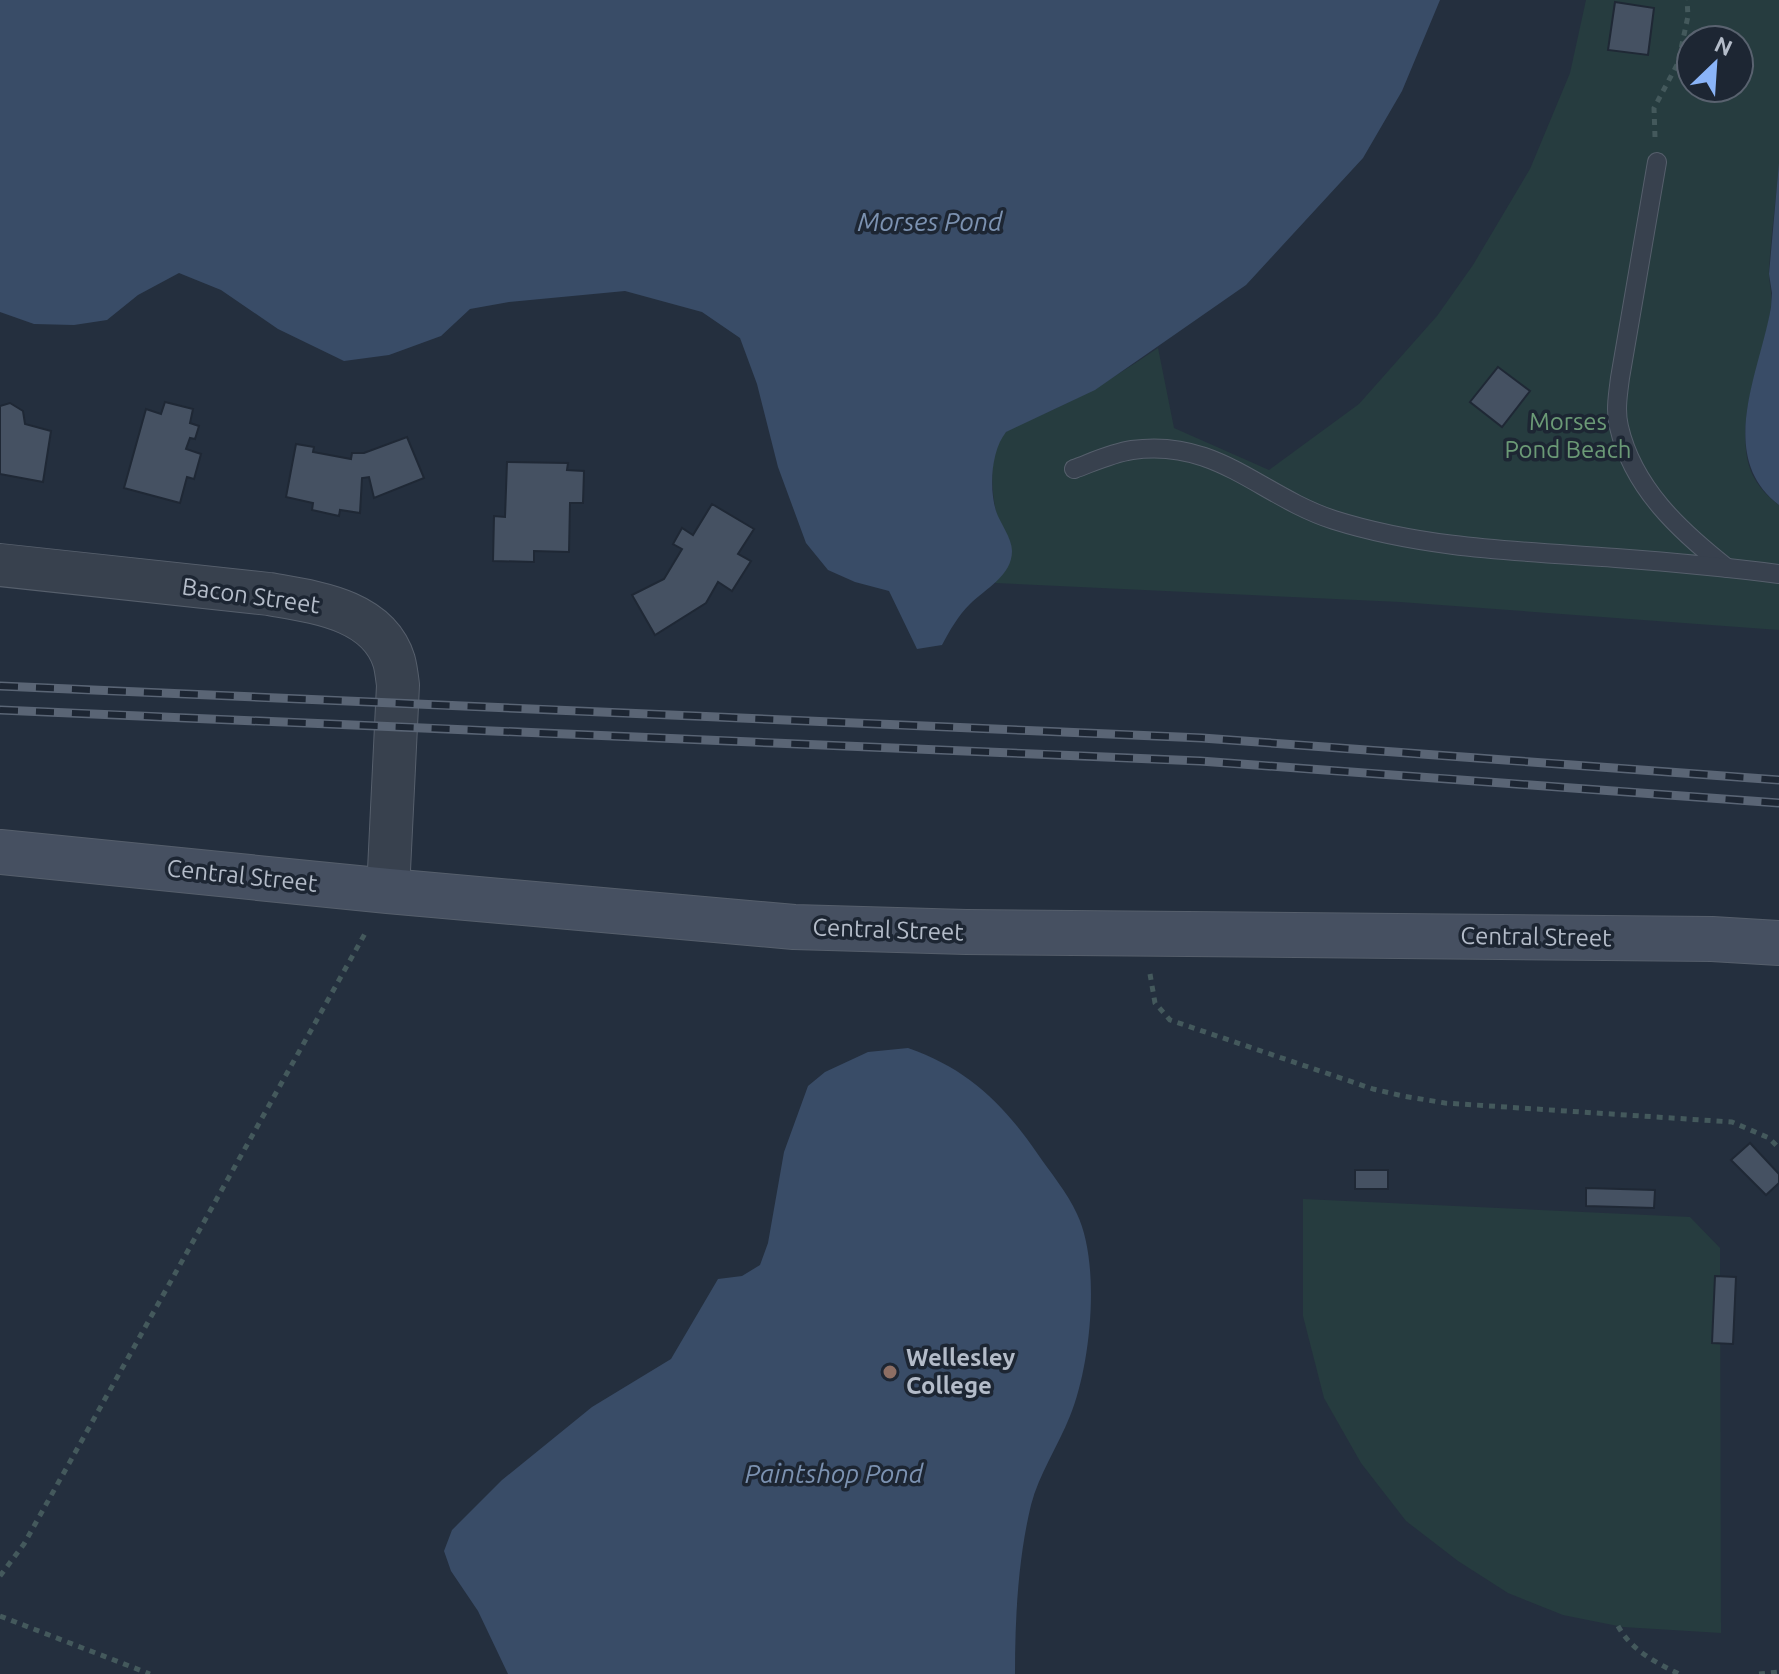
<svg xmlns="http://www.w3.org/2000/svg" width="1779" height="1674" viewBox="0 0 1779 1674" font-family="Ubuntu,sans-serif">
  <rect width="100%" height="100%" fill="#242f3e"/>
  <!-- green -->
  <g fill="#263c3f" fill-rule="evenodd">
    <path d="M 1586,0 L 1779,0 C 1779,55 1779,111 1779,165 C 1776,200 1771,235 1769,269 C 1768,282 1773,293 1771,306 C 1765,354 1741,399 1746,450 C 1748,474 1760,491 1779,505 L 1779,630 L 1400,602 L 995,583 L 1009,563 C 999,525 983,480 999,441 C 1005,428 1022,423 1034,418 C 1082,398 1115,377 1158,348 L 1174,428 L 1269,470 L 1359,404 L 1437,316 L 1473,265 L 1530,169 L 1570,73 ZM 1691,40 L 1739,40 L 1739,88 L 1691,88 Z"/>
    <polygon points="1303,1199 1690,1217 1720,1248 1721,1633 1623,1627 1563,1615 1508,1593 1458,1561 1406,1521 1361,1463 1324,1398 1303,1316"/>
  </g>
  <!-- water -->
  <g fill="#394c67">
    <path d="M 0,0 L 1440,0 L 1402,91 L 1363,158 L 1246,285 L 1095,390 L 1006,432 C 991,451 989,488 996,511 C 1000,523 1012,538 1012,551 C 1012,576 985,589 970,604 C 958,616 950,630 942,645 L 917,649 L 889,591 L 855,582 L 828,570 L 806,543 L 778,467 L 757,384 L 740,338 L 702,312 L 625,291 L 509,302 L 470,309 L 441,336 L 389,355 L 344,361 L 278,329 L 221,290 L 179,273 L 138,295 L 107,320 L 74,325 L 34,324 L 0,312 Z"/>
    <path d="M 1779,163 L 1779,505 C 1715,456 1760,372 1771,307 L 1772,293 L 1769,274 Z"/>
    <path d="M 908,1048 C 967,1069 1001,1101 1037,1153 C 1050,1172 1067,1192 1077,1214 C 1101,1264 1091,1365 1070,1416 C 1058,1446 1039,1474 1031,1505 C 1018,1559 1015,1618 1015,1674 L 508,1674 L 478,1611 L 451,1571 L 444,1551 L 452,1530 L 502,1480 L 592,1407 L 671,1359 L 718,1279 L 742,1276 L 760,1265 L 768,1243 L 784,1152 L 808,1086 L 825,1072 L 868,1052 Z"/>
  </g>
  <!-- building -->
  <g fill="#455162" stroke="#1f2835" stroke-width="2">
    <polygon points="1615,2 1654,8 1648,55 1608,50"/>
    <polygon points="1498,367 1530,391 1502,427 1470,402"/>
    <polygon points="165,402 193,409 190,423 199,426 195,439 190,438 186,449 201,454 194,479 187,477 180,503 124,488 146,409 161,414"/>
    <polygon points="10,403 23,411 25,424 51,431 43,482 0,474 0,406"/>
    <polygon points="407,437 424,478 374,498 369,477 362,478 360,513 340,510 339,516 312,510 313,503 286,497 296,444 314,447 313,452 351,459 352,453 364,453"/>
    <polygon points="507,462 568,463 567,470 584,471 583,503 570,503 569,552 534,551 534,562 493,561 494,516 505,517"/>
    <polygon points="712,504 754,529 738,554 751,561 732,591 718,582 706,603 655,635 632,595 664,579 682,549 673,544 682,528 693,535"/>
    <polygon points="1750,1143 1779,1174 1779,1183 1766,1195 1731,1160"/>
    <rect x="1355" y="1170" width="33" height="19"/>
    <polygon points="1586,1188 1655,1190 1654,1208 1586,1206"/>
    <polygon points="1715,1276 1736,1277 1733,1344 1712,1343"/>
  </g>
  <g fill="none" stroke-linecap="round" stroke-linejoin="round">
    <!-- service casing -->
    <g stroke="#565f6c" stroke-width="20">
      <g id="service">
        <path d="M 1657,162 L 1620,378 C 1618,394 1615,411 1619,427 C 1633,488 1680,531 1727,568"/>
        <path d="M 1074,469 C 1093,462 1112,453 1132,450 C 1217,438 1260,496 1334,520 C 1426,549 1520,551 1616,558 C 1670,562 1725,567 1779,574"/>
      </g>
    </g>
    <!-- tertiary casing -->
    <g stroke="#565f6c" stroke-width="44">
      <path id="tertiary" d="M 0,565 L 269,594 C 314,602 378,609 394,661 C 396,668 397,677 398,685 L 388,891"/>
    </g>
    <!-- secondary casing -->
    <g stroke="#565f6c" stroke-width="46">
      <polyline id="secondary" points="0,852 388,891 794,927 966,932 1712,939 1779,943"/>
    </g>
    <!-- path -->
    <g stroke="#44595c" stroke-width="5" stroke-dasharray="6 6" stroke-linecap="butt">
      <polyline points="1655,137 1654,108 1678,63 1688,16 1687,0"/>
      <polyline points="1150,974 1155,1003 1170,1020 1373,1089 1403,1096 1445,1103 1732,1122 1769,1138 1779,1148"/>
      <polyline points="0,1576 24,1544 367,930"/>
      <polyline points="0,1616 150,1674"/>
      <path d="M 1618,1626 C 1631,1650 1655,1662 1679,1674"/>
      <polyline points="1759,1674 1779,1672"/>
    </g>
    <!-- service -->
    <use href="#service" stroke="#38414e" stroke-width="18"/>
    <!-- tertiary -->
    <use href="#tertiary" stroke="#38414e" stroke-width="42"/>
    <!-- secondary -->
    <use href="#secondary" stroke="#465061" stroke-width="44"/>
    <!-- rail casing -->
    <g stroke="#5a6575" stroke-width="9">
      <g id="rail">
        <polyline points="0,686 1202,738 1779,780"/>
        <polyline points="0,710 1200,761 1779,803"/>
      </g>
    </g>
    <!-- rail -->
    <use href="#rail" stroke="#1d2633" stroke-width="6" stroke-dasharray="18" stroke-linecap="butt"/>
  </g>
  <!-- markers -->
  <circle fill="#8d6e63" stroke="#1d2633" stroke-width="3" cx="890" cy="1372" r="8"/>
  <g text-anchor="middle" stroke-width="7" stroke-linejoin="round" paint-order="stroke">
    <!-- park labels -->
    <g font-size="24" fill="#6b9a76" stroke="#1d2633">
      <text x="1568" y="430">Morses<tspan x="1568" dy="28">Pond Beach</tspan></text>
    </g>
    <!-- street labels -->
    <g font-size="24" fill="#b4bcc9" stroke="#1d2633">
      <text transform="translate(251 596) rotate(8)" y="8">Bacon Street</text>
      <text transform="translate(242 876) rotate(6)" y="8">Central Street</text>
      <text transform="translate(888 930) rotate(2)" y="8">Central Street</text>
      <text transform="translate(1536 937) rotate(1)" y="8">Central Street</text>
    </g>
    <!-- poi labels -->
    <g font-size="24" font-weight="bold" fill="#b4bcc9" stroke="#1d2633" text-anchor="start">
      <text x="906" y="1366">Wellesley<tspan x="906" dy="28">College</tspan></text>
    </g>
    <!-- water labels -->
    <g font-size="26" font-style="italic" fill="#7c92b1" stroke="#1d2633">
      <text x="930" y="231">Morses Pond</text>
      <text x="834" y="1483">Paintshop Pond</text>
    </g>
  </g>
  <!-- north arrow -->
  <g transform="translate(1715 64) rotate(25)"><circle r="38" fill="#1d2633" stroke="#59626f" stroke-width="2"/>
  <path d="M0-6L14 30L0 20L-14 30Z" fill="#8ab4f8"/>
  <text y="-12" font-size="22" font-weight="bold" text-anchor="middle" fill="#b4bcc9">N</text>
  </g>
</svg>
